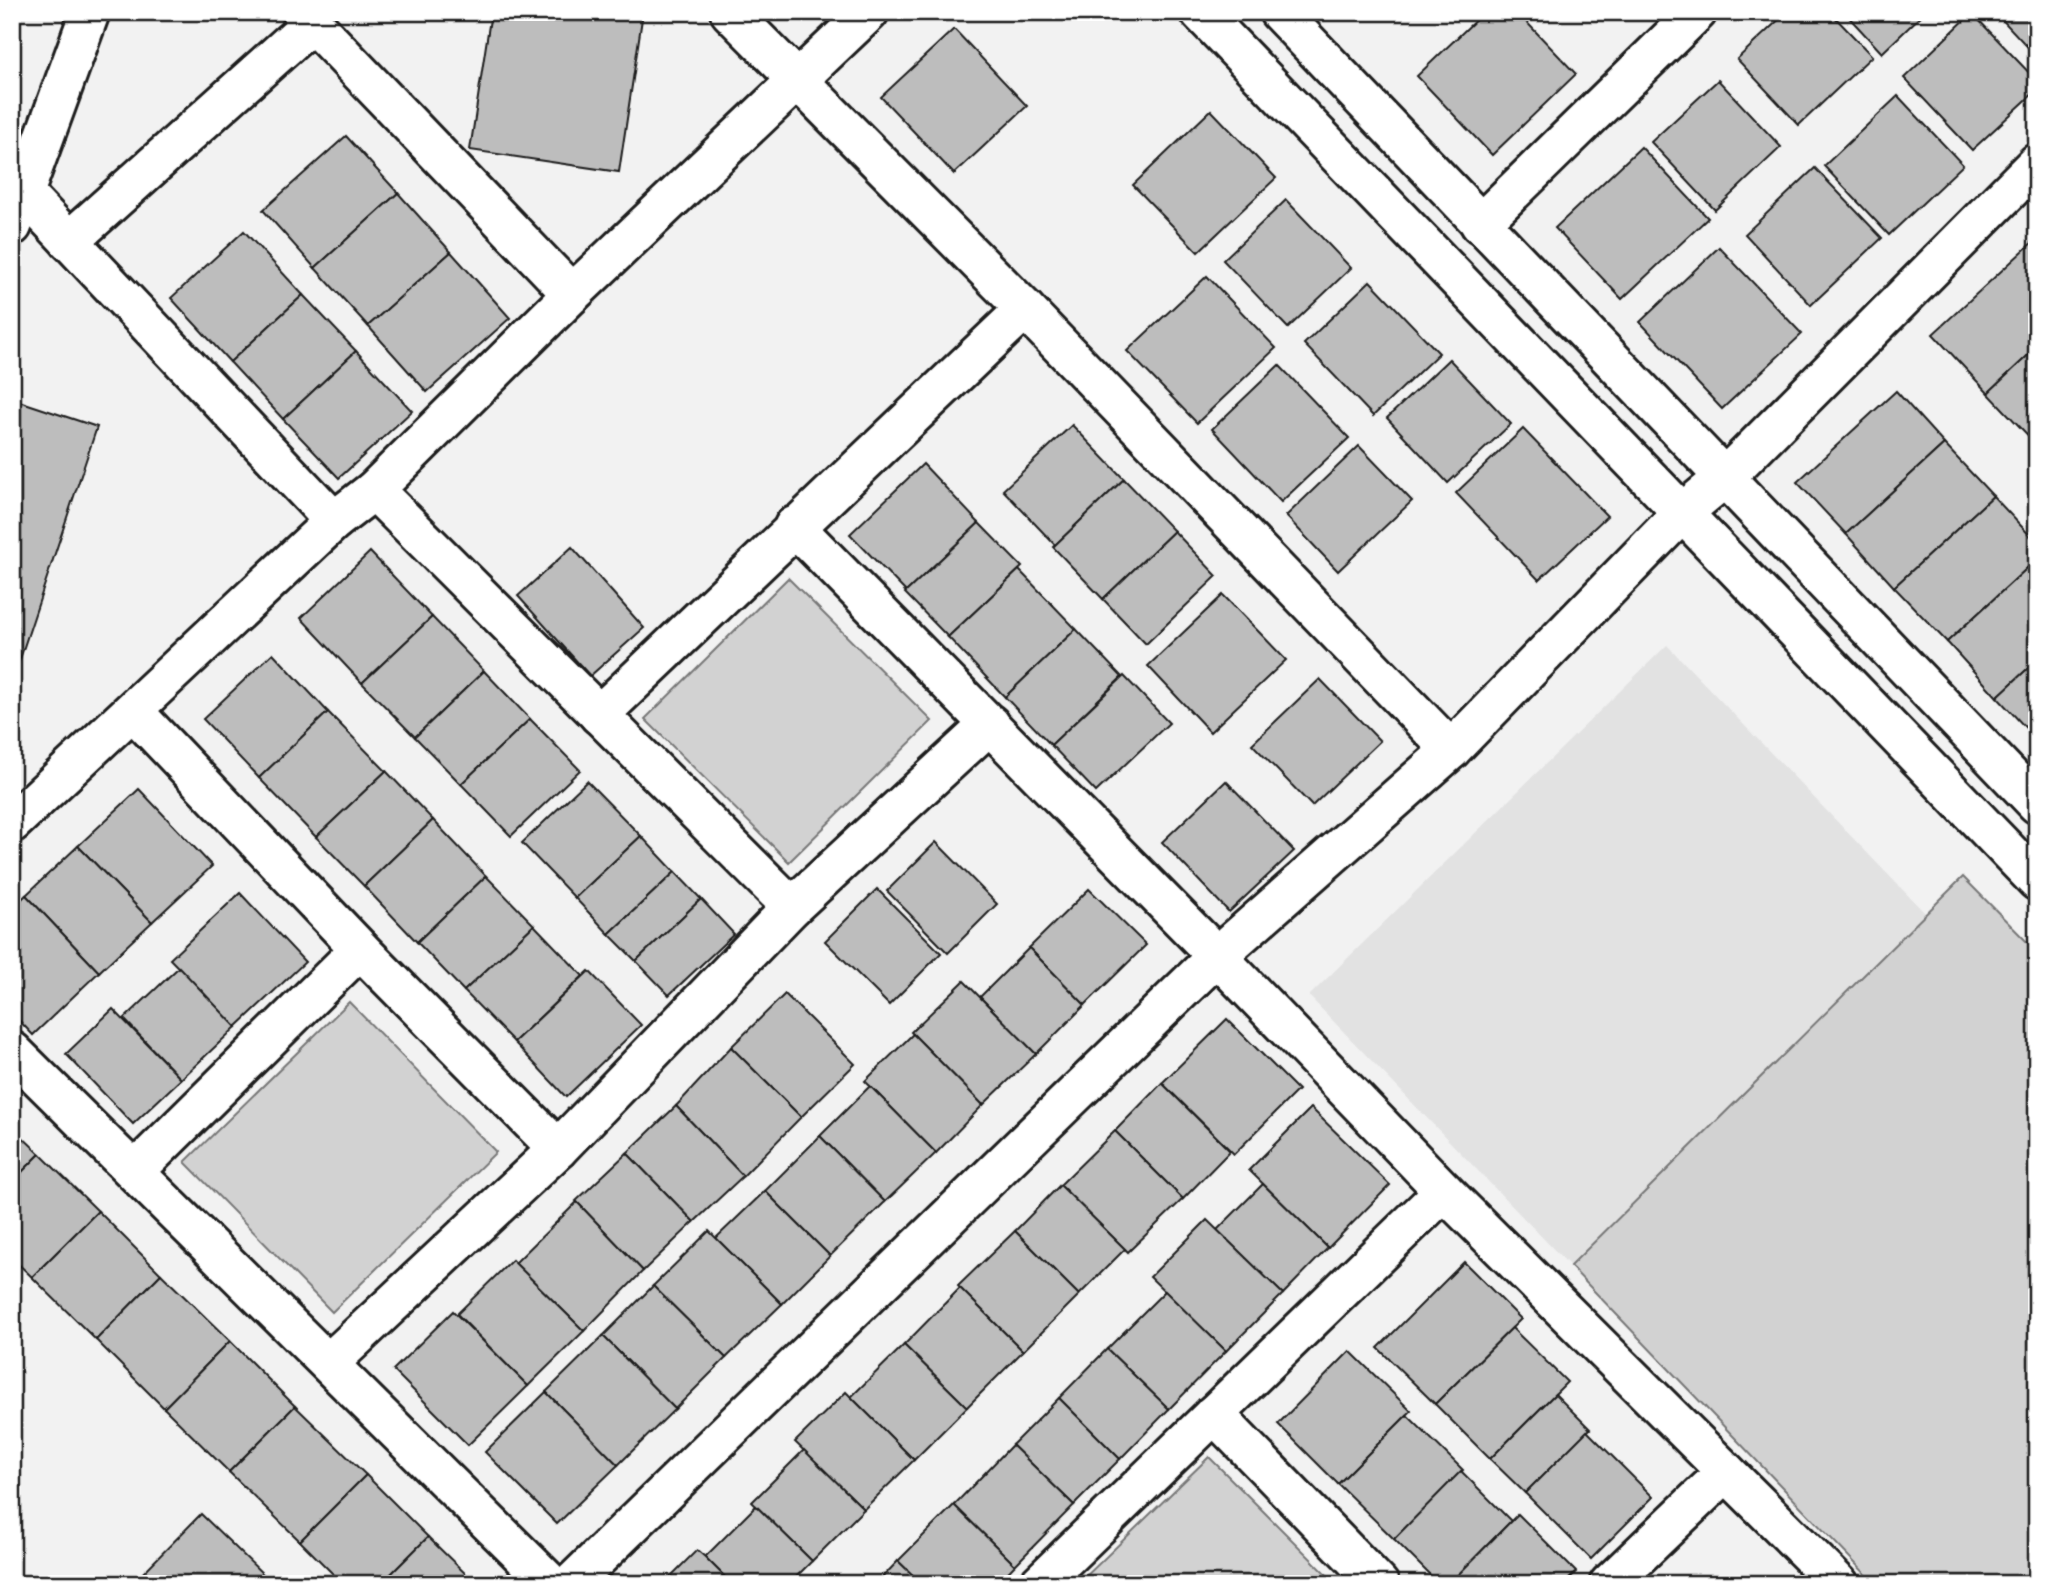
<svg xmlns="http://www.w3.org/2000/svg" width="2049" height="1596" viewBox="0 0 2049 1596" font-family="Mali,sans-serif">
  <rect width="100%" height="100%" fill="#f2f2f2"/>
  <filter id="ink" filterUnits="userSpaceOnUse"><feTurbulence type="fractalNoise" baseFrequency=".0143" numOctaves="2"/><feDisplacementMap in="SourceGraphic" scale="14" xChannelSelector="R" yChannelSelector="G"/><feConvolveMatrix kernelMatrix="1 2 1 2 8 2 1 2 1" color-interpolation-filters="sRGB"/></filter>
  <g filter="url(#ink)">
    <!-- built -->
    <polygon fill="#e2e2e2" points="1667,645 1926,914 1570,1266 1309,996"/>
    <!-- green -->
    <g fill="#d2d2d2" stroke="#777" stroke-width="2">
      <polygon points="788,578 932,721 789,862 645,719"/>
      <polygon points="1963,877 2037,952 2037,1584 1875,1584 1570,1266"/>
      <polygon points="349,1002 496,1152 332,1312 185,1162"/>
      <polygon points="1209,1457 1336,1584 1078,1584"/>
    </g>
    <!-- building -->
    <g fill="#bdbdbd" stroke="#1c1c1c" stroke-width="2">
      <polygon points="491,12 643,12 619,172 470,150"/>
      <polygon points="1484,12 1517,12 1576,74 1492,155 1417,76"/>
      <polygon points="1787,12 1830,12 1872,56 1799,125 1737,59"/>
      <polygon points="1844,12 1925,12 1882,53"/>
      <polygon points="1995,12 2037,12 2037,57"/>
      <polygon points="1972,13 2037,81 2037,90 1972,150 1904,78"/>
      <polygon points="954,29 1027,106 954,174 881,97"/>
      <polygon points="1718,80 1781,147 1715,210 1651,142"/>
      <polygon points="1898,96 1963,165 1889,235 1824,166"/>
      <polygon points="1211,110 1276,178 1198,252 1133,185"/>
      <polygon points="346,136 398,193 315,268 263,210"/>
      <polygon points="1641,147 1708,218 1622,299 1555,228"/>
      <polygon points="1815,168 1882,238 1811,305 1745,234"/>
      <polygon points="398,193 451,252 368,326 315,268"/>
      <polygon points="1286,200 1351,268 1288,328 1223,260"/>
      <polygon points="244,231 303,295 230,362 171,298"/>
      <polygon points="2037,238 2037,347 1988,393 1933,334"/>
      <polygon points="1719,247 1802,334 1722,409 1640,322"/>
      <polygon points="451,252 510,318 427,392 368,326"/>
      <polygon points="1207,276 1276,348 1197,423 1127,351"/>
      <polygon points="1370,281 1439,353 1373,416 1304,344"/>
      <polygon points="303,295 356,351 283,419 230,362"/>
      <polygon points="2037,347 2037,445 1988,393"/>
      <polygon points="356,351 412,411 339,478 283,419"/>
      <polygon points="1449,359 1511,424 1448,483 1387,418"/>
      <polygon points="1279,365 1349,438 1281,502 1212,429"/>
      <polygon points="1896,391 1944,444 1846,534 1797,482"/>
      <polygon points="16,400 97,427 12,683 12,412"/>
      <polygon points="1072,425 1124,479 1055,545 1003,490"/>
      <polygon points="1523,429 1607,516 1539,580 1456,493"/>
      <polygon points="1944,444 1993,496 1894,587 1846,534"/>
      <polygon points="1359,446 1412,501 1338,571 1286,516"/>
      <polygon points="923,464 979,523 906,592 850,534"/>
      <polygon points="1124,479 1174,531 1103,599 1053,547"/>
      <polygon points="1993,496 2037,543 2037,559 1947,642 1894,587"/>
      <polygon points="979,523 1022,567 948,637 905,593"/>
      <polygon points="1174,531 1217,576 1146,644 1103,599"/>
      <polygon points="572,547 644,628 590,676 518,596"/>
      <polygon points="370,552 432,617 362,683 301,618"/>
      <polygon points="2037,559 2037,660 1997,697 1947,642"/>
      <polygon points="1019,570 1076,629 1005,697 948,637"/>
      <polygon points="1223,595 1286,660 1210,732 1148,666"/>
      <polygon points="432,617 484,671 415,737 362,683"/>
      <polygon points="1076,629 1122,677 1051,745 1005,697"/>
      <polygon points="273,653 328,712 259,778 203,719"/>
      <polygon points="2037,660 2037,740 1997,697"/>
      <polygon points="484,671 530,719 461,784 415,737"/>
      <polygon points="1124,676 1169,723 1096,792 1051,745"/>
      <polygon points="1320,679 1380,741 1312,806 1252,744"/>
      <polygon points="328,712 386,771 316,837 259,778"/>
      <polygon points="530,719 580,770 511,836 461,784"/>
      <polygon points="386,771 433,820 364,886 316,837"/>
      <polygon points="587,781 641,836 575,898 522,843"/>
      <polygon points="1226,781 1294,851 1229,912 1162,842"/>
      <polygon points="139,789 212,866 152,922 78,846"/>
      <polygon points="433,820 486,876 417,942 364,886"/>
      <polygon points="641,836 675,872 609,934 575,898"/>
      <polygon points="936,842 997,904 948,953 887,891"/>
      <polygon points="78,846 152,922 99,972 26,895"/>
      <polygon points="675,872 701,899 636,961 609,934"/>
      <polygon points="486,876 534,925 464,991 417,942"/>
      <polygon points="877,889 941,953 889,1005 825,941"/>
      <polygon points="1089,889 1146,945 1085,1005 1029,948"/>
      <polygon points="240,893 305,962 236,1027 170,959"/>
      <polygon points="26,895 99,972 33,1035 12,1013 12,908"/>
      <polygon points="701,899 734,934 669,995 636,961"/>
      <polygon points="534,925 583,976 514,1042 464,991"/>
      <polygon points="1029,948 1085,1005 1036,1054 980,997"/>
      <polygon points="179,967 236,1027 181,1079 124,1019"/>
      <polygon points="589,971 641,1025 566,1097 514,1042"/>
      <polygon points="964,981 1036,1054 983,1105 911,1032"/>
      <polygon points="785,994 855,1064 801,1117 731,1047"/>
      <polygon points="113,1009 181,1079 133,1124 66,1054"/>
      <polygon points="1227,1019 1298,1090 1234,1154 1162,1083"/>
      <polygon points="913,1034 983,1105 936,1153 865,1081"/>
      <polygon points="731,1047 801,1117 743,1176 676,1106"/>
      <polygon points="1162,1083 1230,1151 1183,1199 1115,1131"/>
      <polygon points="870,1086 936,1153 885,1202 820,1136"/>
      <polygon points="676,1106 743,1176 694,1222 627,1153"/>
      <polygon points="1311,1108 1390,1185 1328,1248 1249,1170"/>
      <polygon points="12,1127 40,1154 12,1182"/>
      <polygon points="1115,1131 1183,1199 1128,1252 1060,1185"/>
      <polygon points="820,1136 885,1202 830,1256 765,1191"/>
      <polygon points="627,1153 694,1222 643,1271 576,1201"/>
      <polygon points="40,1154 98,1211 32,1277 12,1258 12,1182"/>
      <polygon points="1263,1184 1328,1248 1283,1294 1217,1230"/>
      <polygon points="1060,1185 1125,1249 1079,1295 1015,1231"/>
      <polygon points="765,1191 830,1256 782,1304 716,1238"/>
      <polygon points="577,1202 643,1271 584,1331 515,1263"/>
      <polygon points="98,1211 161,1274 96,1340 32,1277"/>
      <polygon points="1207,1220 1283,1294 1226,1351 1150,1277"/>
      <polygon points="709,1231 782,1304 726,1358 653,1286"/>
      <polygon points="1015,1231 1079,1295 1023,1351 958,1286"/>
      <polygon points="512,1260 584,1331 528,1386 457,1314"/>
      <polygon points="1464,1262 1521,1319 1435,1404 1378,1348"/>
      <polygon points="161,1274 230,1341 164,1408 96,1340"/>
      <polygon points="653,1286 726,1358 675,1409 603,1336"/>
      <polygon points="960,1288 1023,1351 967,1407 904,1345"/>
      <polygon points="1165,1291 1226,1351 1169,1409 1107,1349"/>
      <polygon points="453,1311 528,1386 468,1445 393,1370"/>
      <polygon points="1512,1328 1567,1382 1490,1459 1435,1404"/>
      <polygon points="603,1336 675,1409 618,1465 546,1392"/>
      <polygon points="230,1341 295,1406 229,1472 164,1408"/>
      <polygon points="904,1345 967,1407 914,1460 851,1397"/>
      <polygon points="1107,1349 1169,1409 1120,1459 1059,1398"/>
      <polygon points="1350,1351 1411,1411 1338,1484 1278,1424"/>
      <polygon points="546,1392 618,1465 557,1524 485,1452"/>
      <polygon points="846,1392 914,1460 864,1509 795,1442"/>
      <polygon points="1555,1394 1590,1429 1525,1493 1490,1459"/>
      <polygon points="1059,1398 1120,1459 1074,1505 1012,1445"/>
      <polygon points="295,1406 366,1475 300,1541 229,1472"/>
      <polygon points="1407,1415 1463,1470 1394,1539 1338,1484"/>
      <polygon points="1587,1431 1653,1497 1591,1559 1525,1493"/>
      <polygon points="1012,1445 1074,1505 1015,1565 954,1505"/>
      <polygon points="804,1450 864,1509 812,1561 752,1502"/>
      <polygon points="1461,1471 1511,1521 1449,1584 1439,1584 1394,1539"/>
      <polygon points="366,1475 428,1537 381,1584 343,1584 300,1541"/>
      <polygon points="954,1505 1015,1565 997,1584 922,1584 898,1561"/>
      <polygon points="756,1506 812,1561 789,1584 732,1584 705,1557"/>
      <polygon points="201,1514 268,1579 263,1584 140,1584 136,1580"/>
      <polygon points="1518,1514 1576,1572 1564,1584 1449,1584"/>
      <polygon points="428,1537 476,1584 381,1584"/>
      <polygon points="697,1550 705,1557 732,1584 663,1584"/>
      <polygon points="898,1561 922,1584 876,1584"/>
    </g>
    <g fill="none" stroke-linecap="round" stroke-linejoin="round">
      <!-- minor casing -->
      <g stroke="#1c1c1c" stroke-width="44">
        <g id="minor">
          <polyline points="302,12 572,294"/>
          <polyline points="730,12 1025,309 1451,750"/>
          <polyline points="24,193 334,521"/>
          <polyline points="1480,224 1697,12"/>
          <polyline points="12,226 90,12"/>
          <polyline points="69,241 312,23"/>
          <polyline points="374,490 792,907"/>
          <polyline points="794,526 1217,956 1444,1191 1839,1584"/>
          <polyline points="133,711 360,949 558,1149"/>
          <polyline points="599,715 1025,309"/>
          <polyline points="12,823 334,521 374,490 572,294 869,12"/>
          <polyline points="12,1051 551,1584"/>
          <polyline points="135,1171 360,949"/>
          <polyline points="330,1362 558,1149 792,907 990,724"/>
          <polyline points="1214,1414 1379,1584"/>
          <polyline points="571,1584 1217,956 1451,750 1682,513 1723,479 2037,163"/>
          <polyline points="1039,1584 1444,1191"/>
          <polyline points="1609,1584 1726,1472"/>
        </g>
      </g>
      <!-- tertiary casing -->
      <g stroke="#1c1c1c" stroke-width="44">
        <g id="tertiary">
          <polyline points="1200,12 2037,881"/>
          <polyline points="1279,12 2037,804"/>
        </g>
      </g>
      <!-- minor -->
      <use href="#minor" stroke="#fff" stroke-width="38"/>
      <!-- tertiary -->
      <use href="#tertiary" stroke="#fff" stroke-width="38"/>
    </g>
  </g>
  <!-- margin -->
  <rect width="2049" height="1596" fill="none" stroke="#fff" stroke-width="42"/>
  <rect x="21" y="21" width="2007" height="1554" fill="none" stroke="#1c1c1c" stroke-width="2.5" filter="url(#ink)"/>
</svg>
